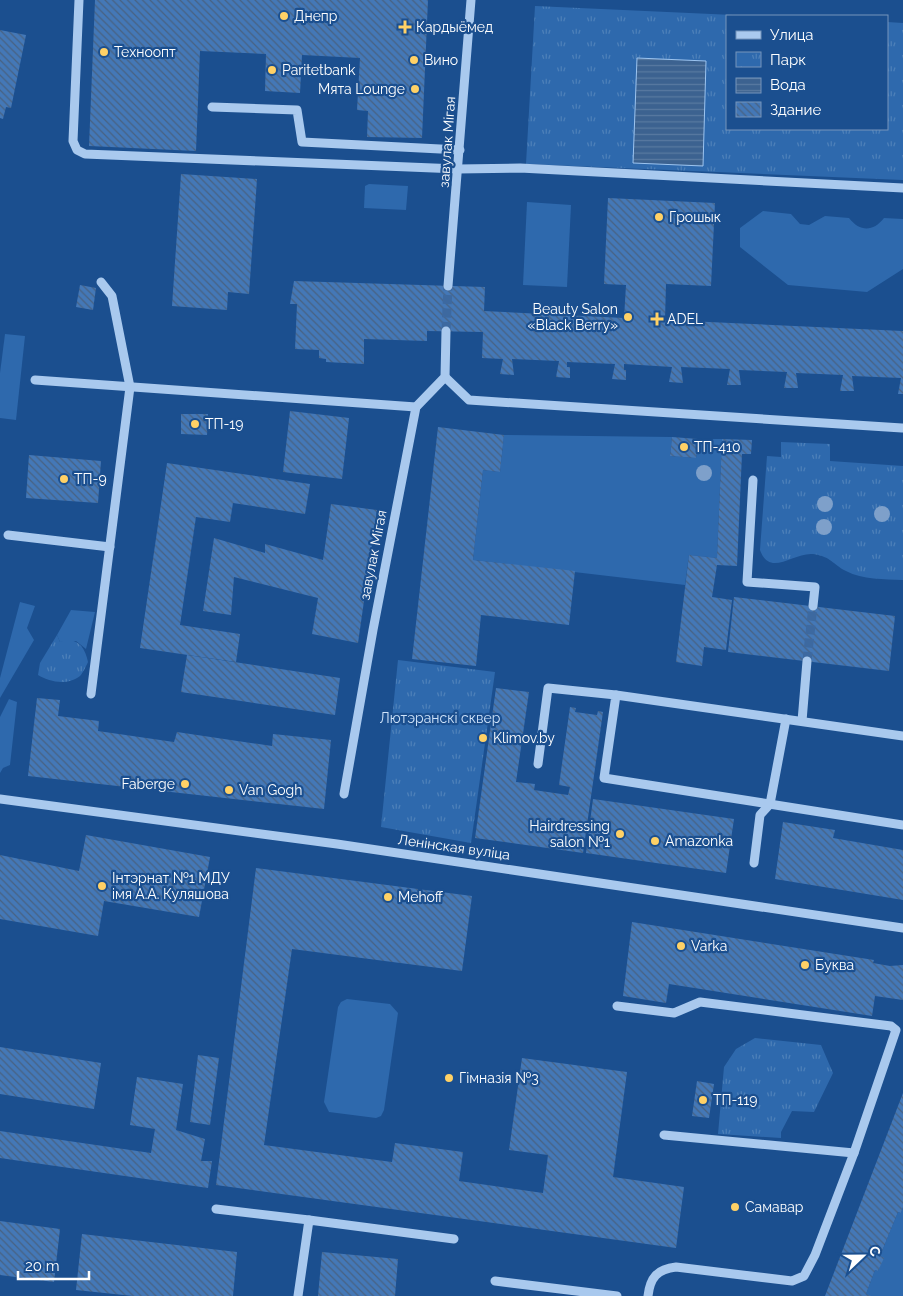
<svg xmlns="http://www.w3.org/2000/svg" width="903" height="1296" viewBox="0 0 903 1296" font-family="Raleway,sans-serif">
  <defs>
    <pattern id="park-tufts" width="24" height="20" patternUnits="userSpaceOnUse" patternTransform="scale(1.25)"><rect width="24" height="20" fill="#2e69ad"/><path d="M3 7l-1-3M5 7V3M7 7l1-3M15 17l-1-3M17 17v-4M19 17l1-3" fill="none" stroke="#4d80b9"/></pattern>
    <pattern id="water-rules" width="6" height="5" patternUnits="userSpaceOnUse" patternTransform="scale(1.25)"><rect width="6" height="5" fill="#3c6290"/><path d="M0 2.5h6" fill="none" stroke="#597aa1"/></pattern>
    <pattern id="building-back-hatch" width="6" height="6" patternUnits="userSpaceOnUse" patternTransform="scale(1.25)"><rect width="6" height="6" fill="#4478b7"/><path d="M-1 5l2 2M0 0l6 6M5-1l2 2" fill="none" stroke="#486282"/></pattern>
  </defs>
  <rect width="100%" height="100%" fill="#1b4f8f"/>
  <!-- grass -->
  <g fill="#2e69ad">
    <polygon points="369,184 408,186 406,210 364,208 365,186"/>
    <polygon points="527,202 571,205 567,287 523,285"/>
    <path d="M 763,211 L 791,214 L 800,224 L 809,225 L 825,216 L 849,218 C 860,232 873,232 884,218 L 903,219 L 903,269 L 867,292 L 788,285 L 740,247 L 740,228 Z"/>
    <polygon points="5,334 25,336 16,420 0,418 0,373"/>
    <polygon points="504,435 672,437 670,456 696,458 698,439 722,439 717,558 689,555 685,585 473,560 483,470 500,472"/>
    <polygon points="20,602 35,606 27,628 34,640 0,698 0,678"/>
    <polygon points="71,610 95,612 86,649 76,641 60,642 57,635"/>
    <polygon points="9,699 17,702 10,765 3,768 0,773 0,717"/>
    <polygon points="347,999 390,1004 398,1013 384,1110 381,1116 376,1118 329,1112 324,1102 338,1007 341,1002"/>
    <polygon points="903,1207 903,1296 870,1296 866,1294 875,1270 878,1271 883,1258 880,1256 898,1212 901,1213"/>
  </g>
  <!-- park -->
  <g fill="url(#park-tufts)">
    <polygon points="535,6 755,16 727,16 727,129 887,129 887,22 903,23 903,180 526,164"/>
    <path d="M 781,442 L 830,444 L 830,461 L 903,466 L 903,580 C 884,579 863,580 846,571 C 832,564 832,557 813,554 C 793,552 770,578 760,550 L 767,456 L 781,457 Z"/>
    <path d="M 57,635 L 60,642 C 77,636 85,647 88,662 C 86,666 83,673 80,676 C 67,686 50,682 38,675 L 40,663 Z"/>
    <polygon points="398,660 495,672 471,843 381,827"/>
    <polygon points="755,1038 821,1045 833,1073 814,1112 792,1111 781,1132 781,1138 718,1134 724,1067 736,1049"/>
  </g>
  <!-- water -->
  <polygon fill="url(#water-rules)" stroke="#9cc4f0" points="637,58 706,61 703,166 633,163"/>
  <!-- building -->
  <g fill="url(#building-back-hatch)">
    <polygon points="95,0 428,0 422,138 367,137 368,111 357,110 360,58 302,55 300,93 265,91 266,54 200,51 196,151 89,146"/>
    <polygon points="0,30 26,35 11,108 6,107 3,119 0,118"/>
    <polygon points="181,174 257,179 249,294 228,292 227,310 172,306"/>
    <polygon points="608,198 715,203 711,286 666,284 665,320 903,331 903,394 898,394 901,378 852,376 854,391 840,391 843,375 796,373 798,388 784,388 787,372 739,370 741,385 727,385 730,369 681,367 683,383 669,382 672,367 624,364 624,370 626,370 626,380 612,379 615,364 567,362 567,367 570,367 570,378 556,377 559,361 512,359 514,375 500,374 503,359 482,358 483,332 427,331 427,341 364,339 364,364 326,362 326,359 319,358 319,350 295,349 297,304 290,304 294,281 485,287 484,311 624,318 626,285 604,284"/>
    <polygon points="80,285 96,288 93,310 76,307"/>
    <polygon points="290,411 349,418 342,479 283,472"/>
    <polygon points="181,414 208,414 207,435 181,434"/>
    <polygon points="438,427 504,435 500,472 483,470 473,560 575,571 569,625 481,615 476,666 412,659"/>
    <polygon points="672,437 698,439 696,458 670,456"/>
    <polygon points="722,439 752,440 751,454 742,454 737,566 717,565 712,597 732,600 726,650 704,647 702,666 676,662 689,555 717,558"/>
    <polygon points="29,455 101,461 98,503 26,498"/>
    <polygon points="167,463 310,484 305,514 233,503 230,522 196,517 180,625 240,634 236,662 140,648"/>
    <polygon points="331,504 377,510 358,643 312,634 318,598 234,577 231,615 203,611 214,538 265,553 265,544 323,560"/>
    <polygon points="734,597 895,616 889,671 728,652"/>
    <polygon points="187,655 340,678 335,715 181,692"/>
    <polygon points="496,688 529,692 516,782 535,784 534,790 568,795 570,787 559,785 570,707 576,708 575,712 597,715 598,711 603,712 583,853 475,838"/>
    <polygon points="37,698 60,700 58,716 99,721 98,731 174,742 177,732 272,746 273,734 331,740 324,809 28,776"/>
    <polygon points="593,799 734,819 726,873 586,853"/>
    <polygon points="783,822 835,830 833,838 903,850 903,900 775,879"/>
    <polygon points="86,835 210,857 199,917 104,901 98,936 0,919 0,855 79,871"/>
    <polygon points="256,868 472,896 462,971 292,949 264,1145 392,1162 395,1143 463,1152 459,1181 543,1193 548,1155 509,1150 522,1058 627,1072 613,1177 684,1187 676,1248 216,1185"/>
    <polygon points="632,922 874,960 873,963 890,966 903,965 903,1000 875,996 872,1016 669,984 666,1003 623,996"/>
    <polygon points="0,1047 101,1063 94,1109 0,1094"/>
    <polygon points="198,1055 219,1058 210,1125 190,1122"/>
    <polygon points="137,1077 183,1084 176,1130 205,1139 201,1161 212,1161 208,1188 0,1158 0,1131 151,1153 155,1129 130,1125"/>
    <polygon points="697,1081 714,1084 709,1118 692,1116"/>
    <polygon points="903,1093 903,1207 901,1213 898,1212 880,1256 884,1258 878,1271 875,1270 866,1294 871,1296 825,1296"/>
    <polygon points="0,1221 60,1229 54,1282 0,1275"/>
    <polygon points="82,1234 237,1252 233,1296 133,1296 76,1290"/>
    <polygon points="322,1252 398,1259 395,1296 318,1296"/>
  </g>
  <g fill="none" stroke-linecap="round" stroke-linejoin="round">
    <!-- minor-tunnel -->
    <g stroke="#3d69a0" stroke-width="9" stroke-dasharray="9 4.5" stroke-linecap="butt">
      <polyline points="446,331 448,286"/>
      <polyline points="807,661 813,606"/>
    </g>
    <!-- minor -->
    <g stroke="#a9c9ee" stroke-width="9">
      <polyline points="79,0 73,141 77,150 85,154 458,169 520,168 903,188"/>
      <polyline points="212,107 297,110 302,142 460,150"/>
      <polyline points="448,286 471,0"/>
      <polyline points="445,377 469,400 902,428"/>
      <polyline points="35,380 416,407"/>
      <polyline points="753,480 747,582 815,587 813,606"/>
      <polyline points="8,535 110,547"/>
      <polyline points="91,694 130,387 112,296 101,282"/>
      <polyline points="616,695 903,736"/>
      <polyline points="802,721 807,661"/>
      <polyline points="538,764 548,688 616,695 604,778 903,825"/>
      <polyline points="344,794 373,630 416,407 445,377 446,331"/>
      <polyline points="0,799 337,844 903,928"/>
      <polyline points="754,863 760,815 770,804 786,719"/>
      <path d="M 617,1006 L 674,1013 L 700,1002 L 891,1026 L 896,1030 L 854,1153 L 815,1255 L 804,1276 L 792,1281 L 676,1267 C 657,1269 650,1278 648,1296"/>
      <polyline points="664,1135 854,1153"/>
      <polyline points="216,1209 309,1220"/>
      <polyline points="495,1281 617,1296"/>
      <polyline points="298,1296 309,1220 454,1239"/>
    </g>
  </g>
  <!-- trees -->
  <g fill="#7ea0ca">
    <circle cx="704" cy="473" r="8"/>
    <circle cx="825" cy="504" r="8"/>
    <circle cx="882" cy="514" r="8"/>
    <circle cx="824" cy="527" r="8"/>
  </g>
  <!-- markers -->
  <g fill="#ffd166" stroke="#1b4f8f" stroke-width="2">
    <circle cx="284" cy="16" r="5"/>
    <path d="M402.5 19.5h5v5h5v5h-5v5h-5v-5h-5v-5h5z"/>
    <circle cx="104" cy="52" r="5"/>
    <circle cx="414" cy="60" r="5"/>
    <circle cx="272" cy="70" r="5"/>
    <circle cx="415" cy="89" r="5"/>
    <circle cx="659" cy="217" r="5"/>
    <circle cx="628" cy="317" r="5"/>
    <path d="M654.5 311.5h5v5h5v5h-5v5h-5v-5h-5v-5h5z"/>
    <circle cx="195" cy="424" r="5"/>
    <circle cx="684" cy="447" r="5"/>
    <circle cx="64" cy="479" r="5"/>
    <circle cx="483" cy="738" r="5"/>
    <circle cx="185" cy="784" r="5"/>
    <circle cx="229" cy="790" r="5"/>
    <circle cx="620" cy="834" r="5"/>
    <circle cx="655" cy="841" r="5"/>
    <circle cx="102" cy="886" r="5"/>
    <circle cx="388" cy="897" r="5"/>
    <circle cx="681" cy="946" r="5"/>
    <circle cx="805" cy="965" r="5"/>
    <circle cx="449" cy="1078" r="5"/>
    <circle cx="703" cy="1100" r="5"/>
    <circle cx="735" cy="1207" r="5"/>
  </g>
  <g text-anchor="middle" stroke-width="4.5" stroke-linejoin="round" paint-order="stroke">
    <!-- poi labels -->
    <g font-size="14" fill="#fff" stroke="#1b4f8f" text-anchor="start">
      <text x="294" y="21">Днепр</text>
      <text x="416" y="32">Кардыёмед</text>
      <text x="114" y="57">Техноопт</text>
      <text x="424" y="65">Вино</text>
      <text x="282" y="75">Paritetbank</text>
      <text x="405" y="94" text-anchor="end">Мята Lounge</text>
      <text x="669" y="222">Грошык</text>
      <text x="618" y="314" text-anchor="end">Beauty Salon<tspan x="618" dy="16">«Black Berry»</tspan></text>
      <text x="667" y="324">ADEL</text>
      <text x="205" y="429">ТП-19</text>
      <text x="694" y="452">ТП-410</text>
      <text x="74" y="484">ТП-9</text>
      <text x="493" y="743">Klimov.by</text>
      <text x="175" y="789" text-anchor="end">Faberge</text>
      <text x="239" y="795">Van Gogh</text>
      <text x="610" y="831" text-anchor="end">Hairdressing<tspan x="610" dy="16">salon №1</tspan></text>
      <text x="665" y="846">Amazonka</text>
      <text x="112" y="883">Інтэрнат №1 МДУ<tspan x="112" dy="16">імя А.А. Куляшова</tspan></text>
      <text x="398" y="902">Mehoff</text>
      <text x="691" y="951">Varka</text>
      <text x="815" y="970">Буква</text>
      <text x="459" y="1083">Гімназія №3</text>
      <text x="713" y="1105">ТП-119</text>
      <text x="745" y="1212">Самавар</text>
    </g>
    <!-- street labels -->
    <g font-size="14" fill="#fff" stroke="#1b4f8f">
      <text transform="translate(447 142) rotate(-86)" y="5">завулак Мігая</text>
      <text transform="translate(373 555) rotate(-79)" y="5">завулак Мігая</text>
      <text transform="translate(454 847) rotate(8)" y="5">Ленінская вуліца</text>
    </g>
    <!-- park labels -->
    <g font-size="14" fill="#cfe3fa" stroke="#1b4f8f">
      <text x="440" y="723">Лютэранскі сквер</text>
    </g>
  </g>
  <!-- legend -->
  <rect x="726" y="15" width="162" height="115" fill="#1b4f8f" stroke="#7695bc"/>
  <rect x="736" y="31" width="25" height="8" fill="#a9c9ee" stroke="#7695bc"/>
  <text x="770" y="40" font-size="15" fill="#ffffff">Улица</text>
  <rect x="736" y="52" width="25" height="15" fill="url(#park-tufts)" stroke="#7695bc"/>
  <text x="770" y="65" font-size="15" fill="#ffffff">Парк</text>
  <rect x="736" y="78" width="25" height="15" fill="url(#water-rules)" stroke="#7695bc"/>
  <text x="770" y="90" font-size="15" fill="#ffffff">Вода</text>
  <rect x="736" y="102" width="25" height="15" fill="url(#building-back-hatch)" stroke="#7695bc"/>
  <text x="770" y="115" font-size="15" fill="#ffffff">Здание</text>
  <!-- north arrow -->
  <g transform="translate(863 1256) rotate(68)" stroke="#1b4f8f" stroke-width="4" paint-order="stroke">
  <path d="M0-4L9 19L0 12L-9 19Z" fill="#ffffff"/>
  <text y="-8" font-size="14" font-weight="bold" text-anchor="middle" fill="#ffffff">С</text>
  </g>
  <!-- scale -->
  <path d="M18 1271v8h71v-8" fill="none" stroke="#ffffff" stroke-width="2.5"/>
  <text x="25" y="1271" font-size="15" fill="#ffffff" stroke="#1b4f8f" stroke-width="4" paint-order="stroke">20 m</text>
</svg>
